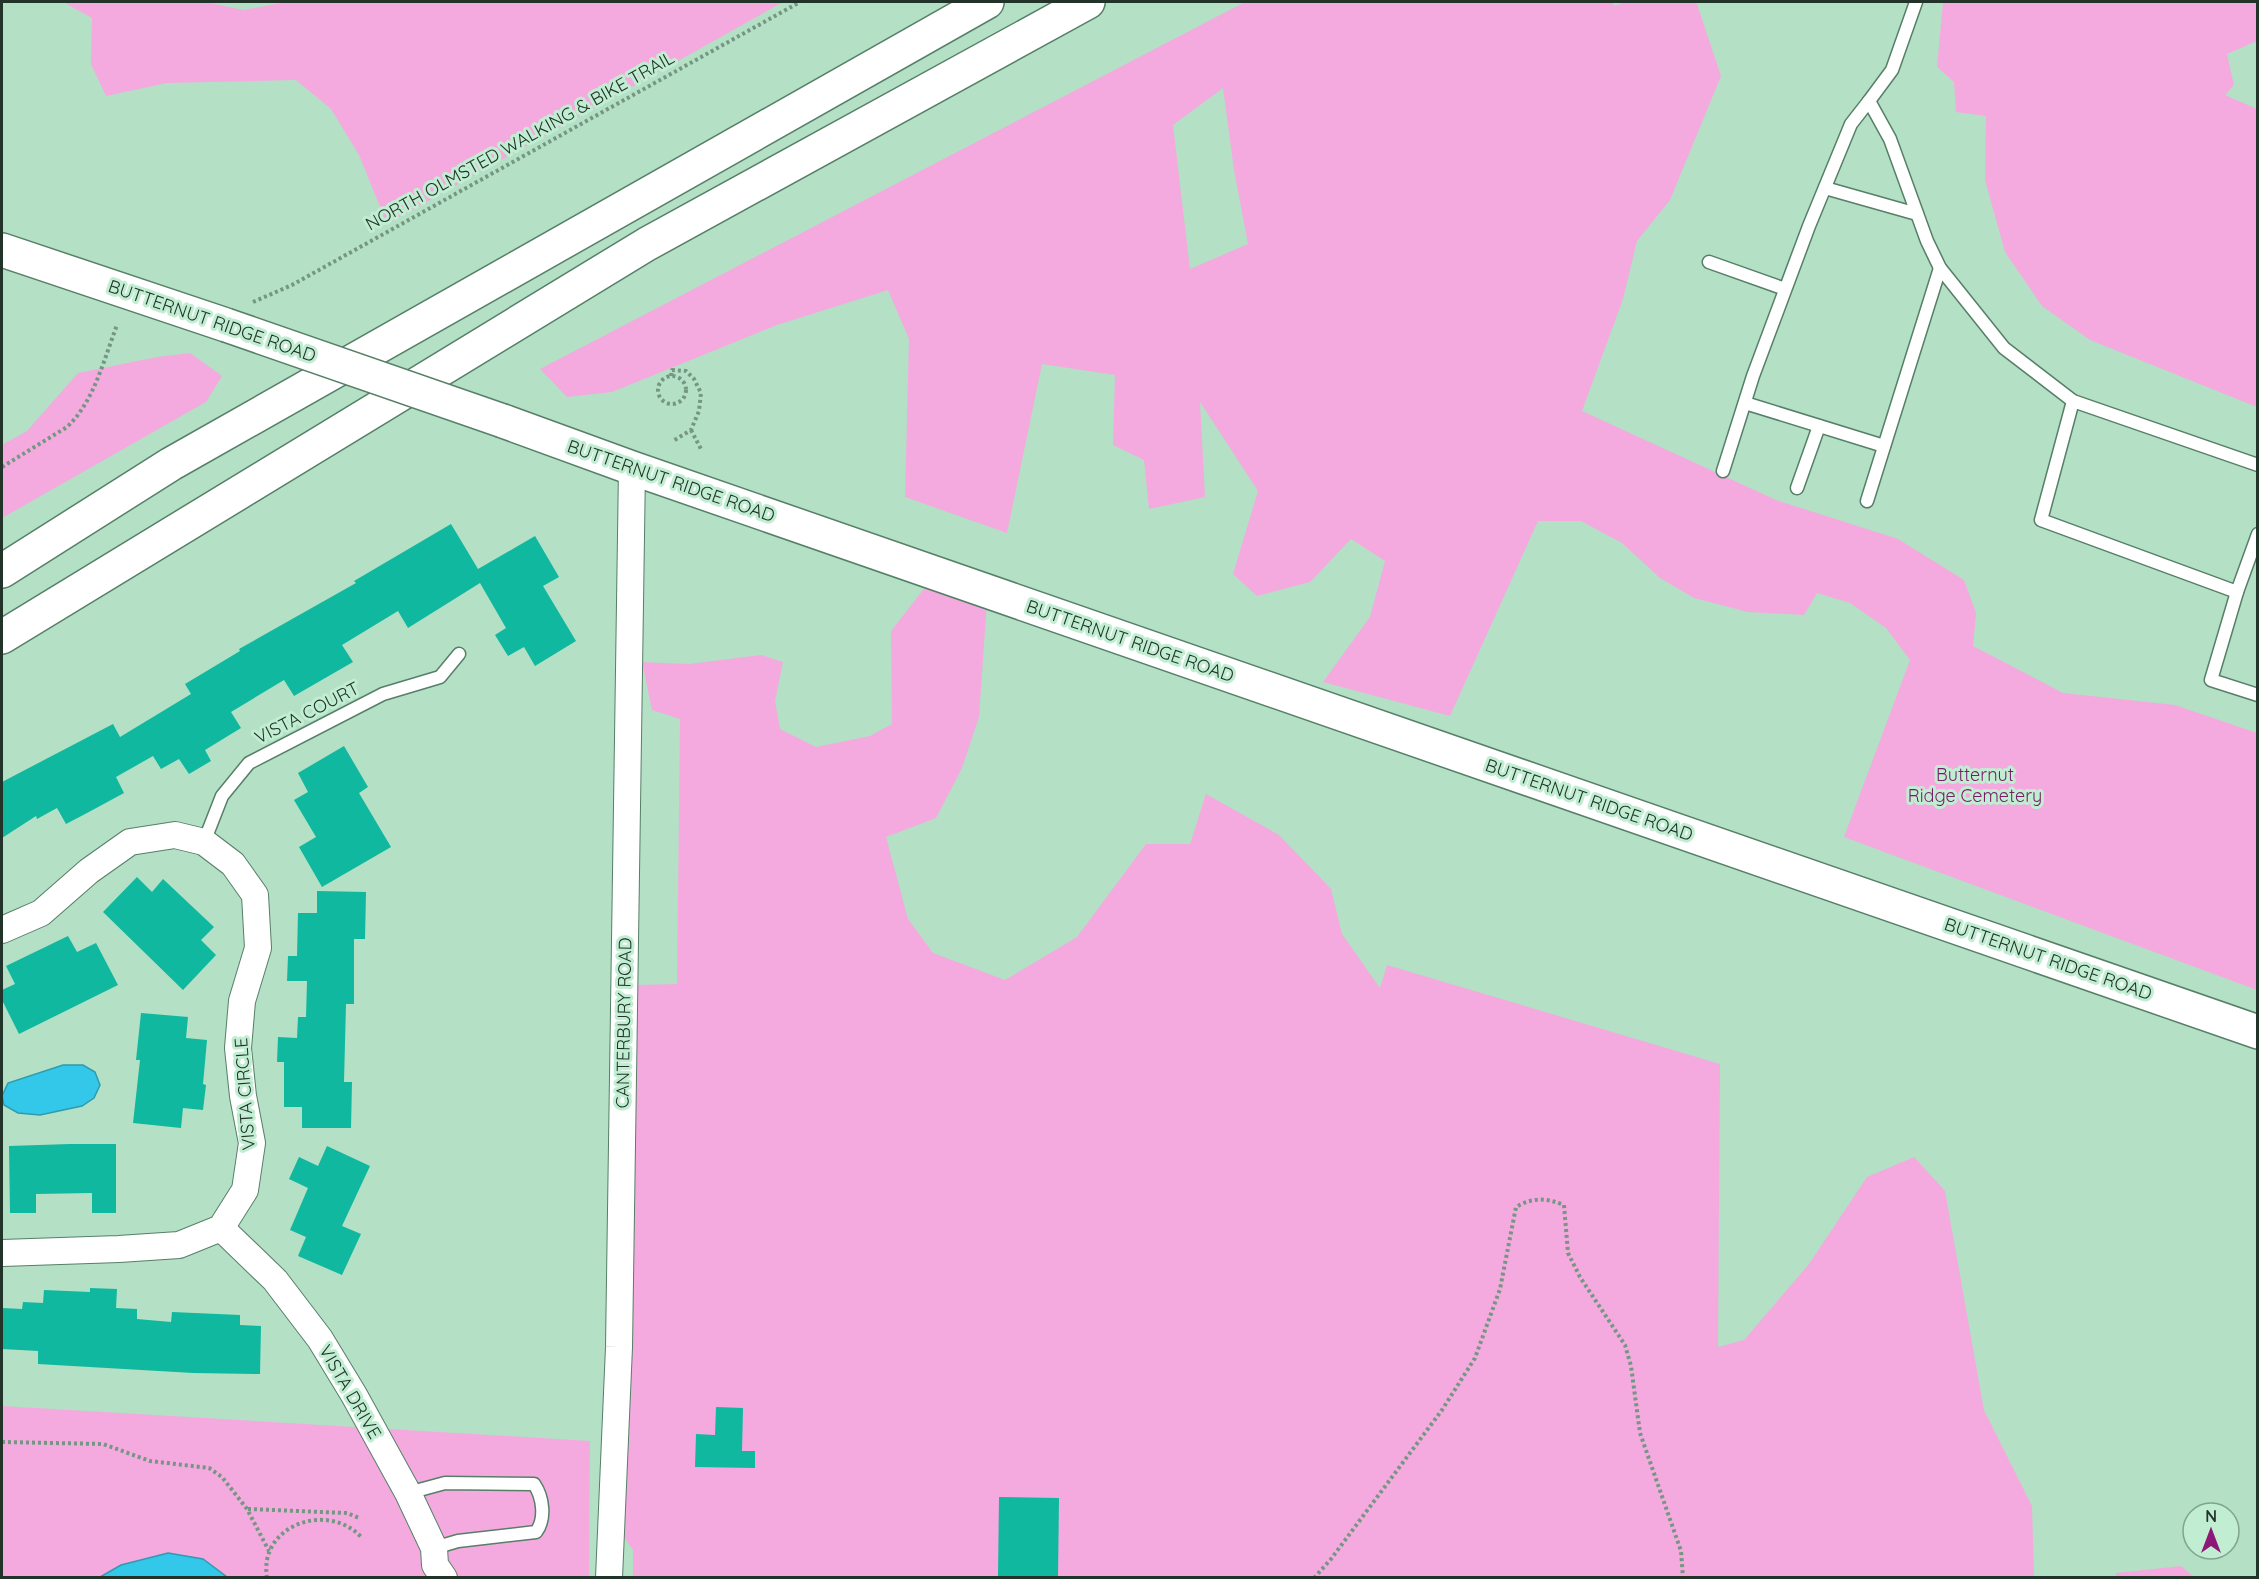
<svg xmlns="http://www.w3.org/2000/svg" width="2259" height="1579" viewBox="0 0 2259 1579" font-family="Quicksand,sans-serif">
  <rect width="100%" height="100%" fill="#b4e0c5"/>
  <!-- green -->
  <g fill="#f4aadf" fill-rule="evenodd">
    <polygon points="63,2 206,2 243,10 287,2 783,2 387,224 359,155 331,109 296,80 167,83 106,96 91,64 92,18"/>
    <path d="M 1245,2 L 1611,2 L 1615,6 L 1625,2 L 1693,2 L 1697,4 L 1721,76 L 1670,200 L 1637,241 L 1623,299 L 1582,411 L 1776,500 L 1898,539 L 1964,580 L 1976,613 L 1973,646 L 2063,693 L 2175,705 L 2257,733 L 2257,990 L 1844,837 L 1910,660 L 1886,628 L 1850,603 L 1817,593 L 1804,615 L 1748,612 L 1694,598 L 1660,578 L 1622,543 L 1581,521 L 1538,521 L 1450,716 L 1323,682 L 1370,617 L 1385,561 L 1351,539 L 1310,582 L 1257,596 L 1233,574 L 1258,491 L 1200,402 L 1205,497 L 1149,509 L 1144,460 L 1113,445 L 1115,375 L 1042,364 L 1007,533 L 905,497 L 909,339 L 888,290 L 777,325 L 612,392 L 567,397 L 540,369 ZM 1223,88 L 1234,170 L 1248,244 L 1190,269 L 1173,125 Z"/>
    <polygon points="1943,2 2257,2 2257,41 2227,54 2234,85 2225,95 2257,109 2257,407 2090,340 2042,306 2005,252 1985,180 1986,116 1956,112 1954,82 1937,67"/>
    <polygon points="190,353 222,376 206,402 2,518 2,445 27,431 78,373 157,357"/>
    <polygon points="930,581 987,601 979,717 962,768 936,818 886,837 908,919 933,953 1005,980 1077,937 1146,844 1190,844 1206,794 1279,835 1331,889 1342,934 1380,988 1387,965 1720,1064 1718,1347 1744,1340 1809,1264 1867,1177 1914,1157 1945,1191 1984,1410 2032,1506 2034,1577 633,1578 633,1550 624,1537 635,985 677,984 680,719 652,710 642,662 689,664 761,655 783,662 775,701 780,729 816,747 870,736 892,724 891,631"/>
    <polygon points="2,1406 590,1441 589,1577 2,1577"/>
    <polygon points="2181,1566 2194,1577 2115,1577 2116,1573"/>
  </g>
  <!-- water -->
  <g fill="#33c7ea" stroke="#2e9bb0" stroke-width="1.5">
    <polygon points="63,1065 83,1065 95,1072 100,1085 94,1098 82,1106 40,1115 18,1113 4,1105 2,1096 8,1083"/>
    <polygon points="168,1553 203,1559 227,1577 100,1577 121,1565"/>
  </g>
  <!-- building -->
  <g fill="#0fb89e">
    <polygon points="451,524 478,569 535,536 559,577 543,586 576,641 535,666 524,647 508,656 495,635 506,628 480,583 408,628 398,611 342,645 353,662 294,696 284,680 231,712 241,728 205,750 211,761 189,774 179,759 161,769 153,756 116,777 124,793 87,813 66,824 57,808 37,819 36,816 2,838 2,782 113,724 120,737 191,694 185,684 240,651 239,649 356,583 354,581"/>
    <polygon points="344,746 368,787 359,793 391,847 322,887 299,847 316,837 294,800 308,792 298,773"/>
    <polygon points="137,877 152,892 163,879 214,927 201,940 216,955 183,990 103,912"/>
    <polygon points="317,891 366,892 365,939 354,939 354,1004 346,1004 344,1082 352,1082 351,1128 302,1128 302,1107 284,1107 284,1062 277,1062 278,1037 297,1038 298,1017 306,1017 307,981 287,981 288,956 297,956 298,913 317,913"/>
    <polygon points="68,936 77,952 96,943 118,985 19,1034 2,1000 2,990 15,984 6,966"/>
    <polygon points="141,1013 188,1017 186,1038 207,1040 203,1084 206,1085 203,1110 183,1108 181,1128 133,1123 140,1060 136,1060"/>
    <polygon points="70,1144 116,1144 116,1213 92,1213 92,1193 36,1194 36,1213 10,1213 9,1146"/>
    <polygon points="327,1146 370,1166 342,1226 361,1234 342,1275 298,1256 306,1237 290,1230 308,1188 289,1179 299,1157 318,1166"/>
    <polygon points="90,1288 117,1289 116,1308 137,1309 137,1319 171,1322 172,1312 240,1315 240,1325 261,1326 260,1374 193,1373 38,1364 38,1351 2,1349 2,1308 22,1309 23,1302 43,1303 44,1290 90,1292"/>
    <polygon points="716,1407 743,1408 742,1451 755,1451 755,1468 695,1467 696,1434 715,1435"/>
    <polygon points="999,1497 1059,1498 1058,1578 998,1578"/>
  </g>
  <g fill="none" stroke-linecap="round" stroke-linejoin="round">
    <!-- lane casing -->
    <g stroke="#567f67" stroke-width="15">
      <g id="lane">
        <polyline points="1869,101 1892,70 1916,2"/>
        <polyline points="1825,188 1917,214"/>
        <polyline points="1709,262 1785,289"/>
        <polyline points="2073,401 2041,520 2237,592"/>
        <polyline points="1745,403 1884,446"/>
        <polyline points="1723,471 1753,376 1809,226 1851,124 1869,101 1890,139 1927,241 1940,268 2004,348 2073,401 2258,465"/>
        <polyline points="1797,488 1819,426"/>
        <polyline points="1867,501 1940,268"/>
        <polyline points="2258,534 2237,592 2211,680 2258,695"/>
        <polyline points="204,842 222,796 249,763 383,694 440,677 459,654"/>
        <path d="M 408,1493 L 445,1483 L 534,1484 C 543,1497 546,1519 536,1532 L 458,1541 L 434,1548"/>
      </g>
    </g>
    <!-- street casing -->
    <g stroke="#567f67" stroke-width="28">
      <g id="street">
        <polyline points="2,930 41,913 89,871 130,842 175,835 204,842 233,864 255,895 258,948 242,1001 238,1048 243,1096 252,1143 245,1190 221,1228 179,1245 119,1249 2,1253"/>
        <polyline points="221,1228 275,1280 320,1339 354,1395 408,1493 434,1548 435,1565 444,1578"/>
        <polyline points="609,1578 619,1347 632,468"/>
      </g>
    </g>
    <!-- secondary casing -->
    <g stroke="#567f67" stroke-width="36">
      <g id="secondary">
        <polyline points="2,250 226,325"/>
        <polyline points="503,421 632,468 2258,1032"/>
      </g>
    </g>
    <!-- highway casing -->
    <g stroke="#567f67" stroke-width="36">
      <g id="highway">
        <polyline points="2,571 171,464 987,2"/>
        <polyline points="2,637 647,244 1088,2"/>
      </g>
    </g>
    <!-- path -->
    <g stroke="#759682" stroke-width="4" stroke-dasharray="3 3" stroke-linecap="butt">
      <polyline points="253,302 292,285 800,2"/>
      <circle cx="672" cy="390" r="14"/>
      <polyline points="671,376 672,370 686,371 694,379 701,393 699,411 691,430 673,441"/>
      <polyline points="691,430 702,451"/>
      <path d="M 2,467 L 67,427 C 94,402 104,359 117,325"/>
      <polyline points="2,1442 103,1444 150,1461 209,1468 222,1477 247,1509 269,1551"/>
      <polyline points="248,1509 347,1513 359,1518"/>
      <path d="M 267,1578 C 258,1525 328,1501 361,1537"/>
      <path d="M 1314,1578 L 1331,1559 L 1442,1410 L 1475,1358 L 1500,1289 L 1516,1207 C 1533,1197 1546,1198 1564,1205 L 1568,1253 L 1580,1277 L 1625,1345 L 1631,1366 L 1640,1433 L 1681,1551 L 1683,1578"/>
    </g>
    <!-- lane -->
    <use href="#lane" stroke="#fff" stroke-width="12"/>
    <!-- street -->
    <use href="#street" stroke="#fff" stroke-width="26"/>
    <!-- secondary -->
    <use href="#secondary" stroke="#fff" stroke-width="33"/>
    <!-- highway -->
    <use href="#highway" stroke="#fff" stroke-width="33"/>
    <!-- secondary-bridge casing -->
    <g stroke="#567f67" stroke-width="36" stroke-linecap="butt">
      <polyline id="secondary-bridge" points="226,325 503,421"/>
    </g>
    <!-- secondary-bridge -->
    <use href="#secondary-bridge" stroke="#fff" stroke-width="33"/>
  </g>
  <g text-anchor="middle" stroke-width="6" stroke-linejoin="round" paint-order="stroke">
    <!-- street labels -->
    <g font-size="18" fill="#223429" stroke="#c1eed2">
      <text transform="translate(520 141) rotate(-29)" y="6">NORTH OLMSTED WALKING &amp; BIKE TRAIL</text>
      <text transform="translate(212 321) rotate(19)" y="6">BUTTERNUT RIDGE ROAD</text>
      <text transform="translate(671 481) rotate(19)" y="6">BUTTERNUT RIDGE ROAD</text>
      <text transform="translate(1130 641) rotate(19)" y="6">BUTTERNUT RIDGE ROAD</text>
      <text transform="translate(307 713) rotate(-27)" y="6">VISTA COURT</text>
      <text transform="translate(1589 800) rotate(19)" y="6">BUTTERNUT RIDGE ROAD</text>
      <text transform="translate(2048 959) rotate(19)" y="6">BUTTERNUT RIDGE ROAD</text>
      <text transform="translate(624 1023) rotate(-89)" y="6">CANTERBURY ROAD</text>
      <text transform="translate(245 1094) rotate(-94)" y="6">VISTA CIRCLE</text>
      <text transform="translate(350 1392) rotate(60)" y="6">VISTA DRIVE</text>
    </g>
    <!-- park labels -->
    <g font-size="18" fill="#791c66" stroke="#c1eed2">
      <text x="1975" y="781">Butternut<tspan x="1975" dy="21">Ridge Cemetery</tspan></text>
    </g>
  </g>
  <!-- border -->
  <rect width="2259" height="1579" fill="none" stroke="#223429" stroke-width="6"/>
  <!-- north arrow -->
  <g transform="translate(2211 1531)"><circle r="28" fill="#c1eed2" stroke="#81a48e" stroke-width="1.5"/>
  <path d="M0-4.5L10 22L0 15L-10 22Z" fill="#8e1878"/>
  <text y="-9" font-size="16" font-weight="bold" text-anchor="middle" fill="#223429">N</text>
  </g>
</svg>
